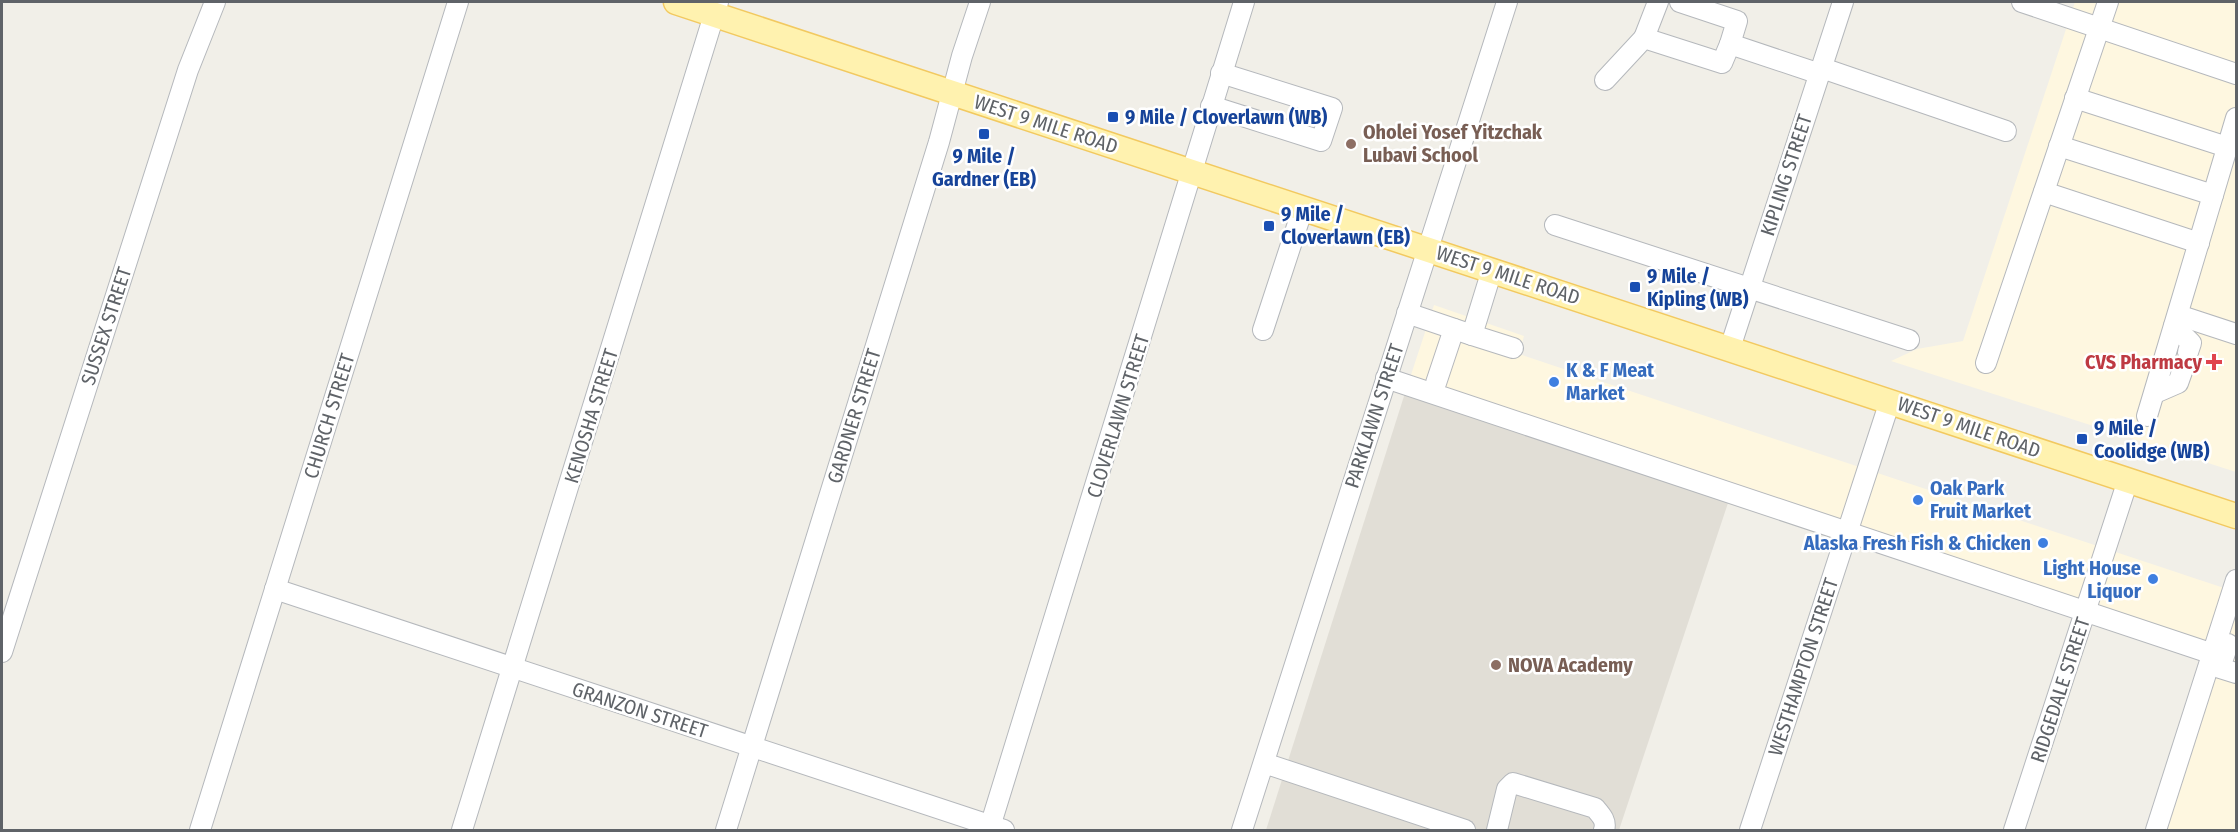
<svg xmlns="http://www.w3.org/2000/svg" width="2238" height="832" viewBox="0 0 2238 832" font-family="'Fira Sans Condensed',sans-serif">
  <rect width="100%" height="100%" fill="#f1efe8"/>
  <!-- commercial -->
  <g fill="#fef7e0">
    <polygon points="2075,2 2236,2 2236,472 1891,361 1917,349 1963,341"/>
    <polygon points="1434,305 1524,336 1519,354 2224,588 2236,581 2236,830 2147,830 2203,658 1405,393"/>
  </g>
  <!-- education -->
  <polygon fill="#e1ded6" points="1405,393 1729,500 1619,830 1266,830"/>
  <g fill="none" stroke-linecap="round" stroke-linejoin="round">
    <!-- minor casing -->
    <g stroke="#b5b8bc" stroke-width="22">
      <g id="minor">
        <polyline points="1680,2 1737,21 1730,44"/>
        <polyline points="2022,2 2236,74"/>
        <polyline points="1644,38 1658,2"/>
        <polyline points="1822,68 2006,131"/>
        <polyline points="1605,80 1644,38 1722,63 1730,44 1820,74"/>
        <polyline points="2075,98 2227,147"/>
        <polyline points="1211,106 1321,141 1332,108 1221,73"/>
        <polyline points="2059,146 2213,195"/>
        <polyline points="2044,192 2199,243"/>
        <polyline points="1555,225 1909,340"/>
        <polyline points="1407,313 1472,335 1492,270"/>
        <polyline points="2178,315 2236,334"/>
        <polyline points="2174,326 2191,343 2188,352"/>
        <polyline points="1263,330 1303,208"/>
        <polyline points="1472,335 1513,348"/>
        <polyline points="1730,348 1843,2"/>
        <polyline points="1986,363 2108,2"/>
        <polyline points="1386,378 2213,654"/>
        <polyline points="1436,383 1454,329"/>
        <polyline points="2155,393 2178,383 2184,366"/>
        <polyline points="2147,416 2236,118"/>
        <polyline points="275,589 1004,830"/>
        <polyline points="2228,644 2220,668 2236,673"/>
        <polyline points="2,652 188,70 215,2"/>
        <polyline points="1264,763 1465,830"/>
        <polyline points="200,830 458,2"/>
        <polyline points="462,830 718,2"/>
        <polyline points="726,830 939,142 962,56 980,2"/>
        <polyline points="989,830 1244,2"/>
        <polyline points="1242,830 1507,2"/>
        <path d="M 1497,830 L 1507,789 L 1513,783 L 1595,808 C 1601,815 1607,821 1604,830"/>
        <polyline points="1750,830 1890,401"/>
        <polyline points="2014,830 2128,480"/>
        <polyline points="2156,830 2236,580"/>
      </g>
    </g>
    <!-- major casing -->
    <g stroke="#f2c960" stroke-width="27">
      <polyline id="major" points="676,2 2236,516"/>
    </g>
    <!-- minor -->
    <use href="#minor" stroke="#fff" stroke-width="20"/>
    <!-- major -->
    <use href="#major" stroke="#fff2af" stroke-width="24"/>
  </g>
  <!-- markers -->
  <g fill="#1a4fb4" stroke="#fff" stroke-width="2">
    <rect x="1107" y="111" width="12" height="12" rx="3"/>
    <rect x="978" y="128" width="12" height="12" rx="3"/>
    <rect x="1263" y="220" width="12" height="12" rx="3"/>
    <rect x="1629" y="281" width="12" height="12" rx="3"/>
    <rect x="2076" y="433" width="12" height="12" rx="3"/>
  </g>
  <g fill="#8d6e63" stroke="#fff" stroke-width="2">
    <circle cx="1351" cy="144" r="6"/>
    <circle cx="1496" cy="665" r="6"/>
  </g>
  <path fill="#e0444e" stroke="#fff" stroke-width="2" d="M2211 353h6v6h6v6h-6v6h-6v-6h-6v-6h6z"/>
  <g fill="#3f7fe0" stroke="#fff" stroke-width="2">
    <circle cx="1554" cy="382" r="6"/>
    <circle cx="1918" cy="500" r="6"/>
    <circle cx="2043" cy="543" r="6"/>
    <circle cx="2153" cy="579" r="6"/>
  </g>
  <g text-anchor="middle" stroke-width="5" stroke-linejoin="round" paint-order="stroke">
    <!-- transit labels -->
    <g font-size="20" font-weight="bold" fill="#164399" stroke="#fff" text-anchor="start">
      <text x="1125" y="124">9 Mile / Cloverlawn (WB)</text>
      <text x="984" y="163" text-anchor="middle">9 Mile /<tspan x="984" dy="23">Gardner (EB)</tspan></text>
      <text x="1281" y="221">9 Mile /<tspan x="1281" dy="23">Cloverlawn (EB)</tspan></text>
      <text x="1647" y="283">9 Mile /<tspan x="1647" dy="23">Kipling (WB)</tspan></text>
      <text x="2094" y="435">9 Mile /<tspan x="2094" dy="23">Coolidge (WB)</tspan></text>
    </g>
    <!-- street labels -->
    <g font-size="20" fill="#5f6368" stroke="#fff">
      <text transform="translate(1046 124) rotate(18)" y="7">WEST 9 MILE ROAD</text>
      <text transform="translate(1786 175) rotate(-72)" y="7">KIPLING STREET</text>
      <text transform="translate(1508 275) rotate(18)" y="7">WEST 9 MILE ROAD</text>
      <text transform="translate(106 326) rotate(-72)" y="7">SUSSEX STREET</text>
      <text transform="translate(329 416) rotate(-73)" y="7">CHURCH STREET</text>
      <text transform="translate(591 416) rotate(-73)" y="7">KENOSHA STREET</text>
      <text transform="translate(854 416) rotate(-73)" y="7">GARDNER STREET</text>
      <text transform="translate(1118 416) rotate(-73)" y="7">CLOVERLAWN STREET</text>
      <text transform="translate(1374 416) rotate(-72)" y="7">PARKLAWN STREET</text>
      <text transform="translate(1969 427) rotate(19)" y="7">WEST 9 MILE ROAD</text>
      <text transform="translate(1803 667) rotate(-72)" y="7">WESTHAMPTON STREET</text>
      <text transform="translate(2060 690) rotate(-72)" y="7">RIDGEDALE STREET</text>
      <text transform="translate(640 710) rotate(18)" y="7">GRANZON STREET</text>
    </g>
    <!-- education labels -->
    <g font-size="20" font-weight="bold" fill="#785e54" stroke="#fff" text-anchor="start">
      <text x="1363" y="139">Oholei Yosef Yitzchak<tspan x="1363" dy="23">Lubavi School</tspan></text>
      <text x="1508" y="672">NOVA Academy</text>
    </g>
    <!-- health labels -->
    <g font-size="20" font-weight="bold" fill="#be3a42" stroke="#fff" text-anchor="end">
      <text x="2202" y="369">CVS Pharmacy</text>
    </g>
    <!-- shop labels -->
    <g font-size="20" font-weight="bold" fill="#366cbe" stroke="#fff" text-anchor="start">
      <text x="1566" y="377">K &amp; F Meat<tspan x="1566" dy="23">Market</tspan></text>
      <text x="1930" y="495">Oak Park<tspan x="1930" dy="23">Fruit Market</tspan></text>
      <text x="2031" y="550" text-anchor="end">Alaska Fresh Fish &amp; Chicken</text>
      <text x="2141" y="575" text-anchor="end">Light House<tspan x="2141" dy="23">Liquor</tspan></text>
    </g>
  </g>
  <!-- border -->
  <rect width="2238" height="832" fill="none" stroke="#5f6368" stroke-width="6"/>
</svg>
